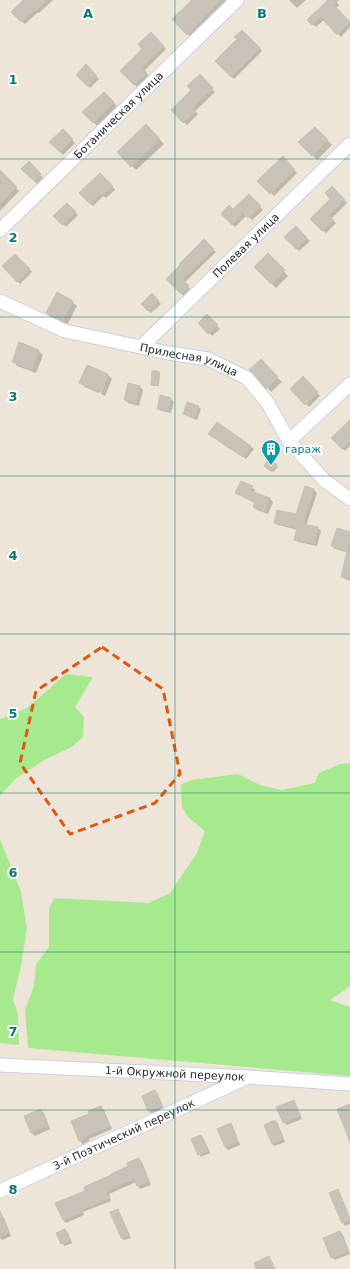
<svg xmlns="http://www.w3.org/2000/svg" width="350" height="1269" viewBox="0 0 350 1269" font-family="'DejaVu Sans',sans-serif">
  <rect width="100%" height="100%" fill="#ede5d8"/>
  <!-- green -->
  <g fill="#a7ea8e">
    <polygon points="66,674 93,677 75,707 84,717 83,737 72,747 46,759 15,779 0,796 0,719 27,708"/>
    <polygon points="350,763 350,986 330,1000 350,1007 350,1076 28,1048 25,1010 34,986 36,964 49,947 49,909 54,898 149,903 170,893 197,853 205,831 188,817 182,807 181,784 192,780 238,774 260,785 282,790 315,783 319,773 340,764"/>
    <polygon points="0,839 21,892 27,929 21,966 13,999 18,1014 19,1045 0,1043"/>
  </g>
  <!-- shadow -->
  <g fill="#0003">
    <polygon points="25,0 53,0 39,13 38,12 25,24 12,12"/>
    <polygon points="197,0 226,0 190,37 173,19"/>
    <polygon points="289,0 306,0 297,8"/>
    <polygon points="329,0 334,0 339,5 336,8 350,23 350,27 341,37 324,20 316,27 308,20"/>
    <polygon points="242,31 262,51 234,79 216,61 238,39"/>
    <polygon points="151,33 166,49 144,71 149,76 137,87 122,71 144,49"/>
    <polygon points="86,66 99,79 90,88 77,75"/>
    <polygon points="200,76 215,92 195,111 198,114 187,125 172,110 193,90"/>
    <polygon points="104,93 118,107 98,127 84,112"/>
    <polygon points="146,125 164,144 136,170 118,152"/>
    <polygon points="315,128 332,145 317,160 300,142"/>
    <polygon points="63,130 75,143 63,155 51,142"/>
    <polygon points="283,158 297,173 274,196 259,181"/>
    <polygon points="29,163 43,178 37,184 23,169"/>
    <polygon points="100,174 115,190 106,198 103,196 93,206 80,193"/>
    <polygon points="8,179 19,191 0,211 0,187"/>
    <polygon points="332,188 347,203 331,219 336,223 326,233 312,219 332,199"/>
    <polygon points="249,196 263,210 252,220 247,215 235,227 222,214 233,211"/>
    <polygon points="67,204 78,215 66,227 55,216"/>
    <polygon points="296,227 310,241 299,251 286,237"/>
    <polygon points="204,241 216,252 184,283 191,290 184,296 167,279"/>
    <polygon points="15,255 32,272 20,284 3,266"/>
    <polygon points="268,255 288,276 276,288 255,267"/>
    <polygon points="152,295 161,304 151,313 142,304"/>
    <polygon points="72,302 77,306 67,325 52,318 47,313"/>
    <polygon points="207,316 220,329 212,336 199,323"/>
    <polygon points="20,344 39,351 43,355 36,373 17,366 13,361"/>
    <polygon points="261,361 282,382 271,392 257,376"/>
    <polygon points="159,372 160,373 159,386 153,386 152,385"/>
    <polygon points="108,374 108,375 106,375 99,393 85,387 80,383"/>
    <polygon points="108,375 112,379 105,396 101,394"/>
    <polygon points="303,378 320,396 309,407 292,389"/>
    <polygon points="140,387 143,390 139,406 128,403 125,400"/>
    <polygon points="171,399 174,402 171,413 161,411 159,409"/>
    <polygon points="198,407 201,409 197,420 187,416 184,414"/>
    <polygon points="217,423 254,449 246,459 213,436"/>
    <polygon points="350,428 350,446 345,451 332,438"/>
    <polygon points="269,461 278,467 273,472 265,466"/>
    <polygon points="252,487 255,490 254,493 270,499 273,502 268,514 257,510 254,507 255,503 239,495 236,492"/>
    <polygon points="306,487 314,490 317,493 306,526 318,528 321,531 317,546 298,542 296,539 298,530 278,525 275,523 296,515"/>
    <polygon points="350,533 350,553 335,549 333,546"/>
    <polygon points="350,562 350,581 345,579 342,577"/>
    <polygon points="155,1091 158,1094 164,1109 152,1114 149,1111 143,1096"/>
    <polygon points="293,1101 296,1104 302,1119 287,1125 284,1122"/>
    <polygon points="101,1107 104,1110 112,1129 89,1139 89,1141 83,1144 80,1141 72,1122 90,1114"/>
    <polygon points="41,1111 44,1113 50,1129 35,1136 32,1133 26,1117"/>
    <polygon points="275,1121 278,1124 285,1142 275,1146 272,1144"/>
    <polygon points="230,1125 233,1127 240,1145 228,1150 225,1147"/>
    <polygon points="201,1136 204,1139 210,1153 201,1157 199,1154"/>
    <polygon points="139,1159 142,1162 151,1185 140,1189 136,1182 109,1194 111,1201 83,1212 84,1215 66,1223 63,1220 57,1204 87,1191 130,1167"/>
    <polygon points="337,1191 340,1193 350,1218 350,1224 345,1226 343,1223 331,1193"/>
    <polygon points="117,1210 120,1213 131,1238 124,1240 121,1238"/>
    <polygon points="1,1215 4,1218 11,1236 2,1240 0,1238 0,1216"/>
    <polygon points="65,1230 68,1233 72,1243 65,1246 62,1243"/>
    <polygon points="340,1232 343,1235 350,1254 335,1260 332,1257"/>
  </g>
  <!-- building -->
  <g fill="#c8c2b8" stroke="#c8c2b2">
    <polygon points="23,0 47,0 36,11 34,10 21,22 11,12"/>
    <polygon points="192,0 221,0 187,35 172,19"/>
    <polygon points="328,0 339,0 334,5 350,22 337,35 321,17 312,25 307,20"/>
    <polygon points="242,30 260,48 231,77 215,61 237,39 234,37"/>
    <polygon points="151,32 164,46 142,67 147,73 134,85 120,71 142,49 138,44"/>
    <polygon points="86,64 97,76 87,86 76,75"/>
    <polygon points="200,74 213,88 193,108 196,111 183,123 171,110 191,90 187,86"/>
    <polygon points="104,92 114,102 93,123 82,112"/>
    <polygon points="146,124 160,139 131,167 117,152"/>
    <polygon points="315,127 328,140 312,156 298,142"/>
    <polygon points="63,129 73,139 60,152 49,142"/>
    <polygon points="283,156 295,170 270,194 257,181"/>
    <polygon points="29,161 41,174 34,181 21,169"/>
    <polygon points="0,170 17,187 0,204"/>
    <polygon points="100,173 113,186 102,196 100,194 90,204 79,193"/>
    <polygon points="332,186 345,200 329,215 334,220 322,231 310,219 330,199 325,193"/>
    <polygon points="249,194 261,206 248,218 243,213 232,225 221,214 229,205 233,209"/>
    <polygon points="67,203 76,212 62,225 53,216"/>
    <polygon points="296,226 307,238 296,249 284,237"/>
    <polygon points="204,239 214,249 182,280 189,286 181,294 166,279 180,265 179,264"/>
    <polygon points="268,253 285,270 271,284 254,267"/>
    <polygon points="15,254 30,269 17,282 2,266"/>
    <polygon points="57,292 73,301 63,321 46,313"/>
    <polygon points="152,293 159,301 148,311 141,304"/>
    <polygon points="207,314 218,325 208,334 198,323"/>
    <polygon points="19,342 39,350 32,370 12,362"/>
    <polygon points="261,359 278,377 266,389 253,373 249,370"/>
    <polygon points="87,365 108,374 101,392 79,383"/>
    <polygon points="152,371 159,371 158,386 151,385"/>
    <polygon points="303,376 318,392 305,405 290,389"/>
    <polygon points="128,383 140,386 136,403 124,400"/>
    <polygon points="160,395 171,398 168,411 157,409"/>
    <polygon points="187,402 199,406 194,418 183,414"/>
    <polygon points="350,420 350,441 342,449 331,438"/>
    <polygon points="217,422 251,446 243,457 208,434"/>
    <polygon points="269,459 277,465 272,472 264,466"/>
    <polygon points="241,481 253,486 251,491 270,498 265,512 253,507 255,502 235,493"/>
    <polygon points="305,486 314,489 303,524 318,527 315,544 294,540 297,528 274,523 277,510 296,514"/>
    <polygon points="337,528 350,532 350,541 347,551 331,546"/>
    <polygon points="347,551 350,551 350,579 341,577"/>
    <polygon points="155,1090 162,1106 148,1111 142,1096"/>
    <polygon points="294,1100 300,1116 283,1123 276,1107"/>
    <polygon points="350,1104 350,1142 337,1109"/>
    <polygon points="101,1106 110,1126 86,1136 87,1138 79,1141 71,1121 89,1114 88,1111"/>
    <polygon points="41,1109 48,1126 31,1133 24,1116"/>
    <polygon points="275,1120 283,1139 272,1144 264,1125"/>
    <polygon points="231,1123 238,1142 225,1147 217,1129"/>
    <polygon points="201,1135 208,1151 198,1155 191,1139"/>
    <polygon points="139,1158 149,1182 137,1186 134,1179 106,1191 109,1198 81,1210 82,1212 63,1220 55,1203 85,1191 84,1187 111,1175 111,1174 128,1166 127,1163"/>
    <polygon points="338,1189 350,1220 342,1223 329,1193"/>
    <polygon points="118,1209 128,1235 121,1238 110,1212"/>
    <polygon points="0,1211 9,1233 0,1237"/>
    <polygon points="65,1229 70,1240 61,1244 56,1233"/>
    <polygon points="340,1231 348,1251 331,1258 323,1238"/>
    <polygon points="269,1256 275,1269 256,1269 254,1263"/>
  </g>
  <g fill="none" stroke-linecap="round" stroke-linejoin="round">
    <!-- minor casing -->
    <g stroke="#cdd0e4" stroke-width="15">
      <g id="minor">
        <path id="s1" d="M 0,230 L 237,0"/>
        <path id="s2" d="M 0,301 L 65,331 L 169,353 L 208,359 L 247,378 L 267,402 L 289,441 L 324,480 L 350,499"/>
        <path id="s3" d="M 141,347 L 350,144"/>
        <polyline points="289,441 350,384"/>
        <path id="s4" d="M 0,1065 L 248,1077 L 350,1084"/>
        <path id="s5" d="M 0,1191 L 246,1078"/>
      </g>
    </g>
    <!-- minor -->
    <use href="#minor" stroke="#fff" stroke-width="13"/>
  </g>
  <!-- marked area -->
  <path fill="none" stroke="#de570d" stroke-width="3" stroke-dasharray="8 5" stroke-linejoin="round" d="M 102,647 L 163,689 L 180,774 L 155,803 L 70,834 L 20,763 L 36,691 Z"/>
  <!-- grid -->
  <path fill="none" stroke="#0f766e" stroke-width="1" stroke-opacity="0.55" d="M 175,0 L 175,1269M 0,159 L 350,159M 0,317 L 350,317M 0,476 L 350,476M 0,634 L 350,634M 0,793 L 350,793M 0,952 L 350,952M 0,1110 L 350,1110"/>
  <!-- icons -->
  <defs>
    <g id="building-pin" transform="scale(1)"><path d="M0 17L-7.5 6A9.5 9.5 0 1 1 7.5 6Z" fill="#0f9aa8" stroke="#fff"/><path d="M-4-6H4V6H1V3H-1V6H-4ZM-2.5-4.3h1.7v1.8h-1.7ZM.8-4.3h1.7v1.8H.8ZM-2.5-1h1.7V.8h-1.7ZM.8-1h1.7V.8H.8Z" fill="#fff"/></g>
  </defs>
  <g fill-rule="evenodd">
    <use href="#building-pin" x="271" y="449"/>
  </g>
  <g text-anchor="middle" stroke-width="4" stroke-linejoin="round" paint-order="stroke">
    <!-- street labels -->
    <g font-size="11" fill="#292929" stroke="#fff">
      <text dy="4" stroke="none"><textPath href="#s1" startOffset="165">Ботаническая улица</textPath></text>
      <text dy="4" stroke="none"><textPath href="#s3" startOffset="146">Полевая улица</textPath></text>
      <text dy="4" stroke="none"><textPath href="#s2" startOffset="199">Прилесная улица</textPath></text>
      <text dy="4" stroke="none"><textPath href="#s4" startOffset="175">1-й Окружной переулок</textPath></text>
      <text dy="4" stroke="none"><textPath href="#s5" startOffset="136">3-й Поэтический переулок</textPath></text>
    </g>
    <!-- culture labels -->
    <g font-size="11" fill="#0d838f" stroke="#fff" text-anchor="start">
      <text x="285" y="453">гараж</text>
    </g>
  </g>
  <g font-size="13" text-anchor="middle" font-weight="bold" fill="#0f766e" stroke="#fff" stroke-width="4" stroke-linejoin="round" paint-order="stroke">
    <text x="88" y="18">A</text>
    <text x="262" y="18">B</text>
    <text x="13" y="84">1</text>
    <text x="13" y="242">2</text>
    <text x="13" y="401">3</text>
    <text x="13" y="560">4</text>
    <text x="13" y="718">5</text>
    <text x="13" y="877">6</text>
    <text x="13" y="1036">7</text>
    <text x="13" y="1194">8</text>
  </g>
</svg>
